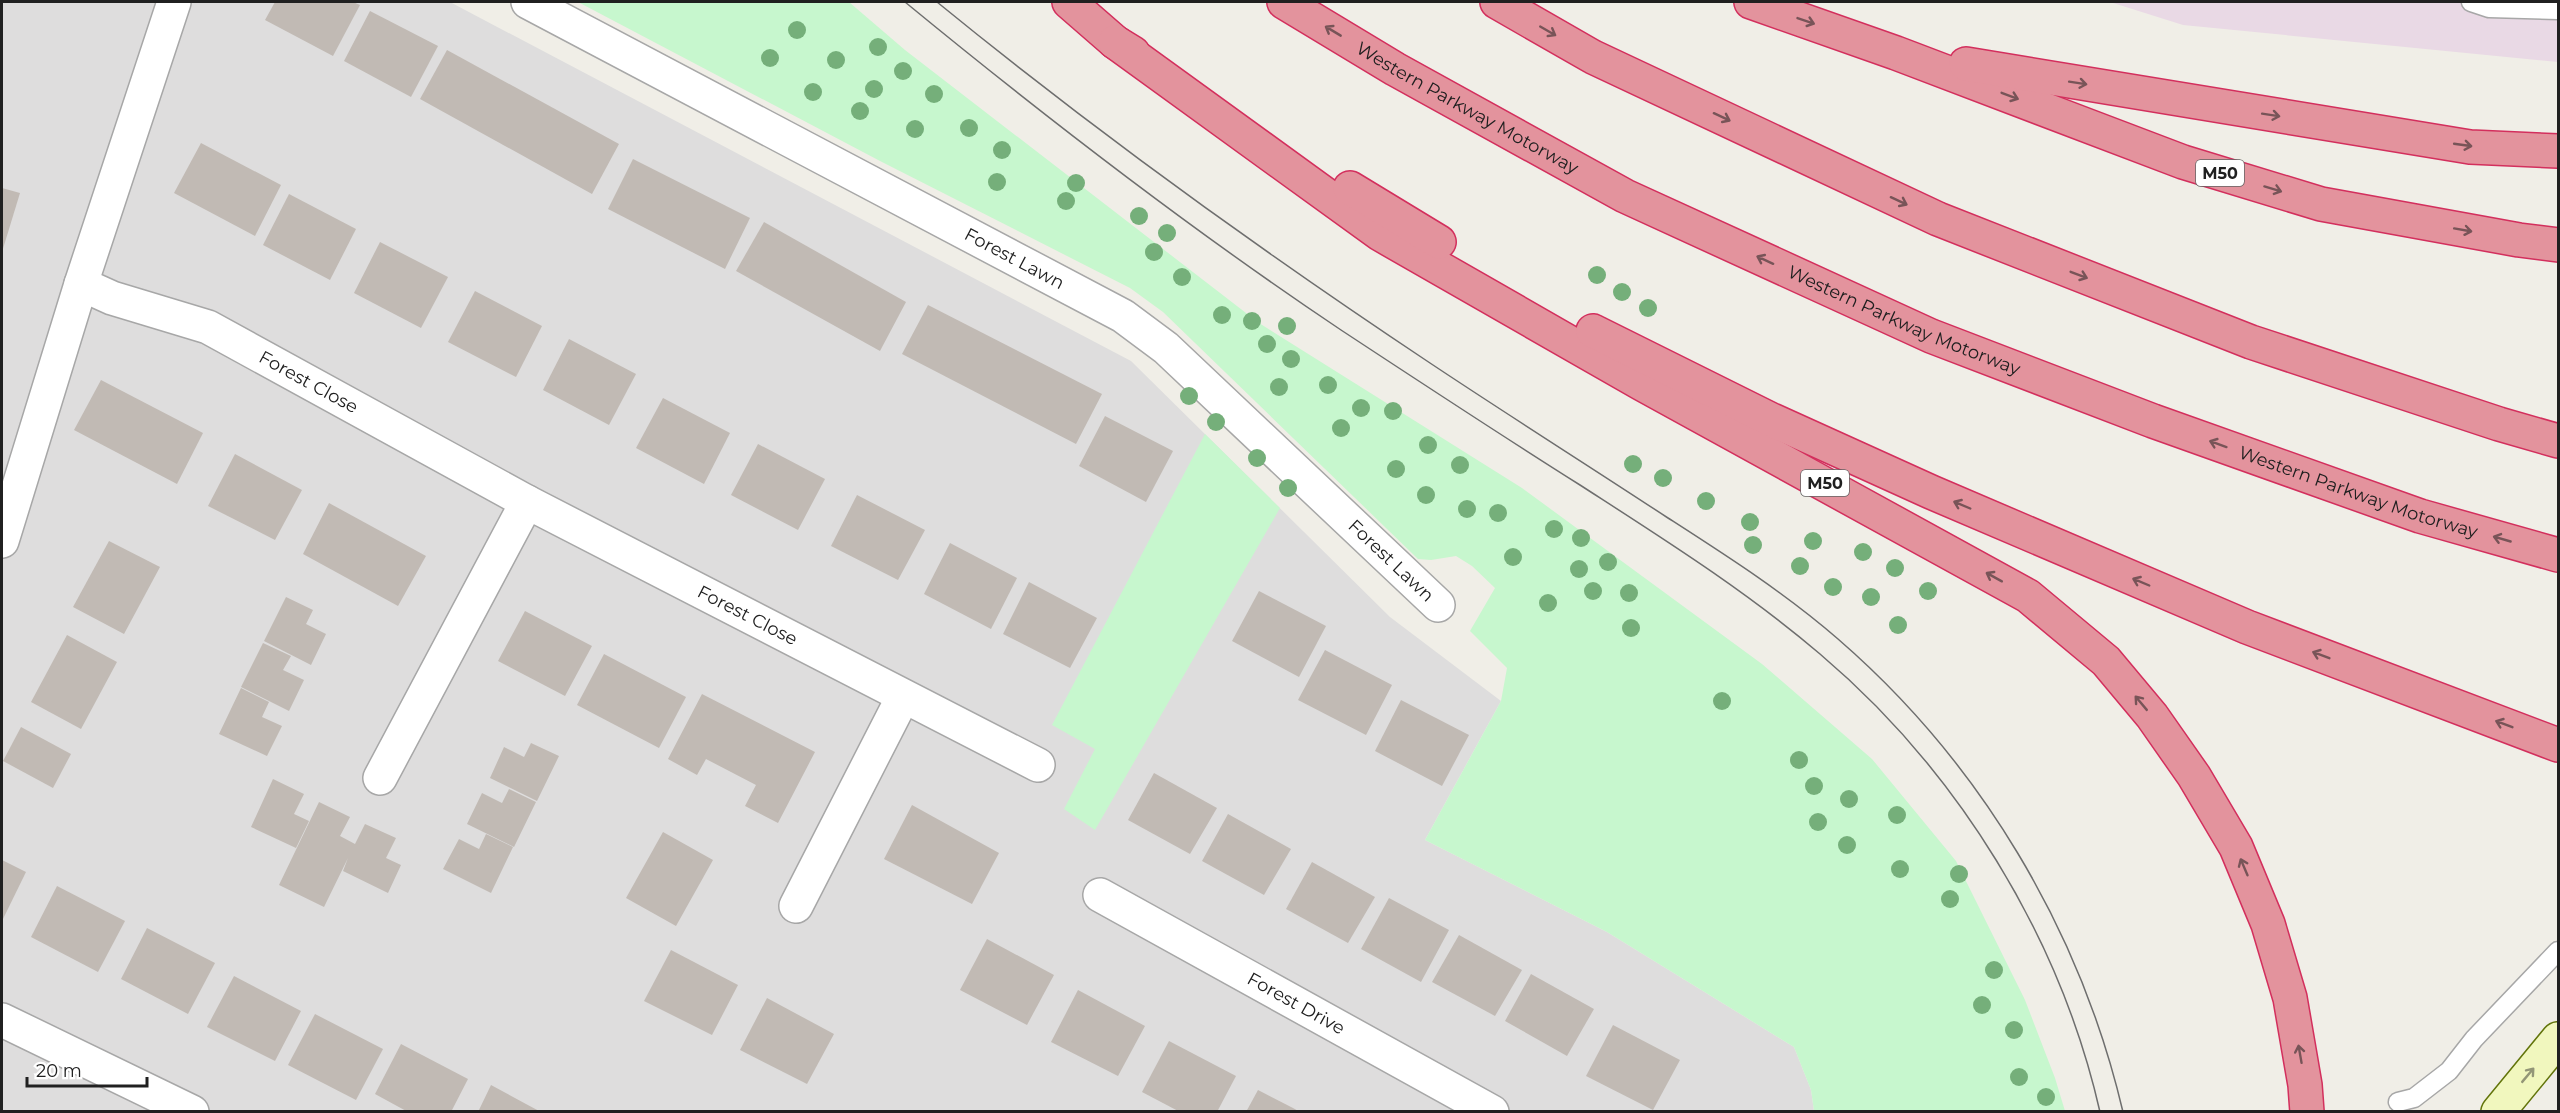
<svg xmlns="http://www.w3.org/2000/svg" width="2560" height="1113" viewBox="0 0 2560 1113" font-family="Montserrat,sans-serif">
  <rect width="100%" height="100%" fill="#f0eee7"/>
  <!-- residential -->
  <polygon fill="#dedddd" points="2,2 450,2 1131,361 1390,617 1501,701 1425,840 1607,932 1794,1047 1811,1090 1814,1111 2,1112"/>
  <!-- industrial -->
  <polygon fill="#e9d9e5" points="2110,2 2558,2 2558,62 2183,25"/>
  <!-- park -->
  <g fill="#c7f7ce">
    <polygon points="578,2 849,2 905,50 1259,323 1522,488 1762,664 1872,759 1956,861 2025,1000 2055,1078 2065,1111 1814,1111 1811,1090 1794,1047 1607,932 1425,840 1501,701 1507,668 1470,631 1495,588 1472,566 1456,556 1431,560 1418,559 1163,312 1130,288 880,161"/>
    <polygon points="1205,434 1280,508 1095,830 1064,809 1095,749 1052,725"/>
  </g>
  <!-- building -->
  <g fill="#c1bab4">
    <polygon points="275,2 353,2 360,5 333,56 265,20"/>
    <polygon points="370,11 438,46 411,97 344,61"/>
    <polygon points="447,50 619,144 592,194 420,99"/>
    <polygon points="201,143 281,185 255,236 174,193"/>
    <polygon points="633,159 750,218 725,269 608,209"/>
    <polygon points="2,188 20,193 2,252"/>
    <polygon points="289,194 356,229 330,280 263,245"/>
    <polygon points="764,222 906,302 880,351 736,271"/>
    <polygon points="380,242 448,277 421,328 354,293"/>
    <polygon points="475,291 542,326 516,377 448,342"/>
    <polygon points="928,305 1102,394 1076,444 902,354"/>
    <polygon points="569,339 636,374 609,425 543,390"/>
    <polygon points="101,380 203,433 177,484 74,430"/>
    <polygon points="663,398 730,433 704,484 636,448"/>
    <polygon points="1105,416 1173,451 1146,502 1079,466"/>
    <polygon points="758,444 825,479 798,530 731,495"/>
    <polygon points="235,454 302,490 275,540 208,506"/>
    <polygon points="857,495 925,530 898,580 831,546"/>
    <polygon points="329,503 426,556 398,606 303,554"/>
    <polygon points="109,541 160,567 124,634 73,607"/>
    <polygon points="950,543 1017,578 991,629 924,594"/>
    <polygon points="1029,582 1097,618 1070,668 1003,634"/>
    <polygon points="1259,591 1326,626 1299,677 1232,641"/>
    <polygon points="286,597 313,610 306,624 326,634 311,665 264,641"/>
    <polygon points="525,611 592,646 565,696 498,661"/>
    <polygon points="67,635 117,662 81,729 31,702"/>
    <polygon points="263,643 291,656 283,670 304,680 289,711 241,687"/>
    <polygon points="1325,650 1392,685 1366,735 1298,700"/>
    <polygon points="604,654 686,697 659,748 577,705"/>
    <polygon points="241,688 269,702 262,717 282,726 267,756 219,734"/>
    <polygon points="702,694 815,752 778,823 745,806 756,785 706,759 697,775 668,759"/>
    <polygon points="1401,700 1469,735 1442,786 1375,751"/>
    <polygon points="21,727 71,754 53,788 3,761"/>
    <polygon points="531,743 559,756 537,801 490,778 504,747 524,757"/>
    <polygon points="1154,773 1217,808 1190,854 1128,820"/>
    <polygon points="273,779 304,794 294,814 309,821 296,848 251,827"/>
    <polygon points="509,789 536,802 514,847 467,824 482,793 502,803"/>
    <polygon points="319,802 350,817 340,836 355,844 365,824 396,838 386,858 401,865 388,893 343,871 348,858 324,907 279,885"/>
    <polygon points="912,805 999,853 972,904 884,859"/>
    <polygon points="1228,814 1291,849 1264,895 1202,861"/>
    <polygon points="663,832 713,860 676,926 626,898"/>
    <polygon points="486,834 513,847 491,893 443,869 459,839 479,849"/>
    <polygon points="2,860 26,872 2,921"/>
    <polygon points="1312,862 1375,897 1348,943 1286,909"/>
    <polygon points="57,886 125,921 98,972 31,937"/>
    <polygon points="1389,898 1449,930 1421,982 1361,949"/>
    <polygon points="147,928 215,963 188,1014 121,979"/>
    <polygon points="1459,935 1522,970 1495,1016 1432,982"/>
    <polygon points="987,939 1054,975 1027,1025 960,990"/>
    <polygon points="671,950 738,985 712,1035 644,1001"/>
    <polygon points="1531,974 1594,1009 1567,1056 1505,1021"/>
    <polygon points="234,976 301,1011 275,1061 207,1027"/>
    <polygon points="1078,990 1145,1026 1118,1076 1051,1042"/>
    <polygon points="767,998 834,1034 807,1084 740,1050"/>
    <polygon points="315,1014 383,1049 356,1100 288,1065"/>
    <polygon points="1613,1025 1680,1060 1653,1110 1586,1076"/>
    <polygon points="1169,1041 1236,1076 1217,1112 1180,1112 1142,1092"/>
    <polygon points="401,1044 468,1079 451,1112 408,1112 375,1094"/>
    <polygon points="491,1085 526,1104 541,1112 478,1112"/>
    <polygon points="1258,1090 1293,1108 1300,1112 1246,1112"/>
  </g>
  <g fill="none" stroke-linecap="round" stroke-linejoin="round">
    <!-- service casing -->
    <g stroke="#a7a7a7" stroke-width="21">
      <g id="service">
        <polyline points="2471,2 2489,8 2558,10"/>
        <polyline points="2398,1102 2414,1098 2449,1071 2474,1039 2558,951"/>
      </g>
    </g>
    <!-- minor casing -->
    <g stroke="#a7a7a7" stroke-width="36">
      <g id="minor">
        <path id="s1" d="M 528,2 L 1123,316 L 1166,348 L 1438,605"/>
        <path id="s2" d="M 81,284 L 112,298 L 208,327 L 527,502 L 1038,765"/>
        <polyline points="2,541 81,284 174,2"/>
        <polyline points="380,778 527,502"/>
        <path id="s3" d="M 1100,895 L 1492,1112"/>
        <polyline points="796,906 903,697"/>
        <polyline points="2,1020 192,1112"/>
      </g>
    </g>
    <!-- secondary casing -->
    <g stroke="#62740a" stroke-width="36">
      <polyline id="secondary" points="2498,1112 2558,1039"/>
    </g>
    <!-- motorway casing -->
    <g stroke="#d32f5d" stroke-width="36">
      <g id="motorway">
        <polyline points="1069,2 1115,42 1133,53"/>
        <path id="s4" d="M 1284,2 L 1395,69 L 1625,196 L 1931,336 L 2153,421 L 2420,516 L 2558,555"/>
        <polyline points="1497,2 1593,57 1938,219 2251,342 2499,424 2558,441"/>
        <polyline points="1751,2 1896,53 2183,162 2321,204 2519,240 2558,245"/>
        <polyline points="1115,42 1380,234 1642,384 2028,596 2106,661 2152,716 2194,776 2236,847 2268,924 2290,998 2305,1085 2307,1112"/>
        <polyline points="1966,64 2470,147 2558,151"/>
        <polyline points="1350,188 1439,242"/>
        <polyline points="1593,331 1772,420 1931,492 2247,627 2558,745"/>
      </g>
    </g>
    <!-- service -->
    <use href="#service" stroke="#fff" stroke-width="18"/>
    <!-- minor -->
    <use href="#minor" stroke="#fff" stroke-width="33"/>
    <!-- secondary -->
    <use href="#secondary" stroke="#f1f7be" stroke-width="33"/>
    <!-- motorway -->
    <use href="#motorway" stroke="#e3939d" stroke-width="33"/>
    <!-- tram -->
    <g stroke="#6e6e6e" stroke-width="1.5">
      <path d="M 905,2 C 1045,117 1190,229 1341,330 C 1420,382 1499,434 1580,485 C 1662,538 1745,590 1820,654 C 1957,770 2060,936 2100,1112"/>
      <path d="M 937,2 C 1095,131 1260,250 1430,363 C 1508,415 1589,466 1668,518 C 1727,556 1785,593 1838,639 C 1980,762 2080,929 2123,1112"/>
    </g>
  </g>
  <!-- trees -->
  <g fill="#75af7a">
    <circle cx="797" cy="30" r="9"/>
    <circle cx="878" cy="47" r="9"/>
    <circle cx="770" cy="58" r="9"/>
    <circle cx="836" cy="60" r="9"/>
    <circle cx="903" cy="71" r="9"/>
    <circle cx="874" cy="89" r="9"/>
    <circle cx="813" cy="92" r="9"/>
    <circle cx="934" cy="94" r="9"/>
    <circle cx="860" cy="111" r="9"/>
    <circle cx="969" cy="128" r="9"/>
    <circle cx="915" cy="129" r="9"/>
    <circle cx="1002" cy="150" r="9"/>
    <circle cx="997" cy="182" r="9"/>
    <circle cx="1076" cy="183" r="9"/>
    <circle cx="1066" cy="201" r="9"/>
    <circle cx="1139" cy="216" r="9"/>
    <circle cx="1167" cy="233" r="9"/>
    <circle cx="1154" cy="252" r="9"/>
    <circle cx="1597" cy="275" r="9"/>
    <circle cx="1182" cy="277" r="9"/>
    <circle cx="1622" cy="292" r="9"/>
    <circle cx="1648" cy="308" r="9"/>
    <circle cx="1222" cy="315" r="9"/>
    <circle cx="1252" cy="321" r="9"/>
    <circle cx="1287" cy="326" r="9"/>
    <circle cx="1267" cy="344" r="9"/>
    <circle cx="1291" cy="359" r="9"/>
    <circle cx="1328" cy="385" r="9"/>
    <circle cx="1279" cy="387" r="9"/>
    <circle cx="1189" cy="396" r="9"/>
    <circle cx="1361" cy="408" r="9"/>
    <circle cx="1393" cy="411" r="9"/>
    <circle cx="1216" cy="422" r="9"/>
    <circle cx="1341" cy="428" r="9"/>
    <circle cx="1428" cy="445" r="9"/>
    <circle cx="1257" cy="458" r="9"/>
    <circle cx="1633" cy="464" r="9"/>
    <circle cx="1460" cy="465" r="9"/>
    <circle cx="1396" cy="469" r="9"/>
    <circle cx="1663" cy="478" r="9"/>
    <circle cx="1288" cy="488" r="9"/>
    <circle cx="1426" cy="495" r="9"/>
    <circle cx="1706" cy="501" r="9"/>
    <circle cx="1467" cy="509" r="9"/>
    <circle cx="1498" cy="513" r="9"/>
    <circle cx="1750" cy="522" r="9"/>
    <circle cx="1554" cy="529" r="9"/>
    <circle cx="1581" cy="538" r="9"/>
    <circle cx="1813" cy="541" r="9"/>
    <circle cx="1753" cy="545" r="9"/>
    <circle cx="1863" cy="552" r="9"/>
    <circle cx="1513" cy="557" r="9"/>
    <circle cx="1608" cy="562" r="9"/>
    <circle cx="1800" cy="566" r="9"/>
    <circle cx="1895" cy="568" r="9"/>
    <circle cx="1579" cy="569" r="9"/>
    <circle cx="1833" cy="587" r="9"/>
    <circle cx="1593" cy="591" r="9"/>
    <circle cx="1928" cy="591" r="9"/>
    <circle cx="1629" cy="593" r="9"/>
    <circle cx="1871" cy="597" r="9"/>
    <circle cx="1548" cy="603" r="9"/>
    <circle cx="1898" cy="625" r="9"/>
    <circle cx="1631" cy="628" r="9"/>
    <circle cx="1722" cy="701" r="9"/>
    <circle cx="1799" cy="760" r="9"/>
    <circle cx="1814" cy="786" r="9"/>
    <circle cx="1849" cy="799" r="9"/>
    <circle cx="1897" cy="815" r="9"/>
    <circle cx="1818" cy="822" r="9"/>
    <circle cx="1847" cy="845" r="9"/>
    <circle cx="1900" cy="869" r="9"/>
    <circle cx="1959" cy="874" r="9"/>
    <circle cx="1950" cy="899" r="9"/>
    <circle cx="1994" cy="970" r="9"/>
    <circle cx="1982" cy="1005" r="9"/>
    <circle cx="2014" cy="1030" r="9"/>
    <circle cx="2019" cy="1077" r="9"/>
    <circle cx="2046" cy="1097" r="9"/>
  </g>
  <!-- one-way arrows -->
  <defs><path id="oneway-shaft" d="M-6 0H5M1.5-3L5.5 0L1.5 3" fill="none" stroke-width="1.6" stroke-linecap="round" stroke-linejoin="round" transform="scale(1.5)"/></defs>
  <g stroke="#785458">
    <use href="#oneway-shaft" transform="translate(1806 21) rotate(19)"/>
    <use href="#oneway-shaft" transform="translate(1333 31) rotate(-149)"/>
    <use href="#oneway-shaft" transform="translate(1548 31) rotate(30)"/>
    <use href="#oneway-shaft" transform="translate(2078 83) rotate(9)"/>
    <use href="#oneway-shaft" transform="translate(2010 96) rotate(21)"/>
    <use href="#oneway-shaft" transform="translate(2271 115) rotate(9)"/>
    <use href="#oneway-shaft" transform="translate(1722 117) rotate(25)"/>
    <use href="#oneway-shaft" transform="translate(2463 145) rotate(8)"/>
    <use href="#oneway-shaft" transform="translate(2273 189) rotate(17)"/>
    <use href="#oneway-shaft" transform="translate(1899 201) rotate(25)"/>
    <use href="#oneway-shaft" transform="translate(2463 230) rotate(10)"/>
    <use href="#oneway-shaft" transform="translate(1765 260) rotate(-155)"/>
    <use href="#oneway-shaft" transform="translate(2079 275) rotate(21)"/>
    <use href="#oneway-shaft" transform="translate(2218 444) rotate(-160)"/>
    <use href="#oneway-shaft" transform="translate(1962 505) rotate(-157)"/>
    <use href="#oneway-shaft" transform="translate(2502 539) rotate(-164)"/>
    <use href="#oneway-shaft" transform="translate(1994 577) rotate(-151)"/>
    <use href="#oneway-shaft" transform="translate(2141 582) rotate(-157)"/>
    <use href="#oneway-shaft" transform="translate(2321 655) rotate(-159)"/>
    <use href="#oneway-shaft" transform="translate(2141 703) rotate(-130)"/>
    <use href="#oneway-shaft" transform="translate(2504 724) rotate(-159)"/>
    <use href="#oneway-shaft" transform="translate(2244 867) rotate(-113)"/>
    <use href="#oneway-shaft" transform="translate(2300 1054) rotate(-100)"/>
  </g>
  <use stroke="#939677" href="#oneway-shaft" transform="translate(2528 1075) rotate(-50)"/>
  <g text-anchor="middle" stroke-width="4.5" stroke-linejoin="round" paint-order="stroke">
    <!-- shield labels -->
    <g fill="#fff" stroke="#636363" stroke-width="1.5">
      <rect x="2196" y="160" width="48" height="26" rx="4.5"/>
      <rect x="1801" y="470" width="48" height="26" rx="4.5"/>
    </g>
    <g font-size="16" font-weight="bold" fill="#202020">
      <text x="2220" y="179">M50</text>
      <text x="1825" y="489">M50</text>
    </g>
    <!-- street labels -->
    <g font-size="18" fill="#202020" stroke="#fff">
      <text dy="6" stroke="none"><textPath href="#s4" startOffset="212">Western Parkway Motorway</textPath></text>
      <text dy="6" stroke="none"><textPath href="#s1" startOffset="550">Forest Lawn</textPath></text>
      <text dy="6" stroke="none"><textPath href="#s4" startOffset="698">Western Parkway Motorway</textPath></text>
      <text dy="6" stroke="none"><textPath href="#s2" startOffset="249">Forest Close</textPath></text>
      <text dy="6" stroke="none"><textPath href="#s4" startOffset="1184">Western Parkway Motorway</textPath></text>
      <text dy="6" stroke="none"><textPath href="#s1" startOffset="1036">Forest Lawn</textPath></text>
      <text dy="6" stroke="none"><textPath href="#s2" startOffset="746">Forest Close</textPath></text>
      <text dy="6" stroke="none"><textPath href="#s3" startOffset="224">Forest Drive</textPath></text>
    </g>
  </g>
  <!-- border -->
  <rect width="2560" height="1113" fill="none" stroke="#202020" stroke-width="6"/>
  <!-- scale -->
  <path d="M27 1077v9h120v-9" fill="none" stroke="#202020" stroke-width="3"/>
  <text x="36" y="1077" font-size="18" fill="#202020" stroke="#ffffff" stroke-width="4.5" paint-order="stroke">20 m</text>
</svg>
